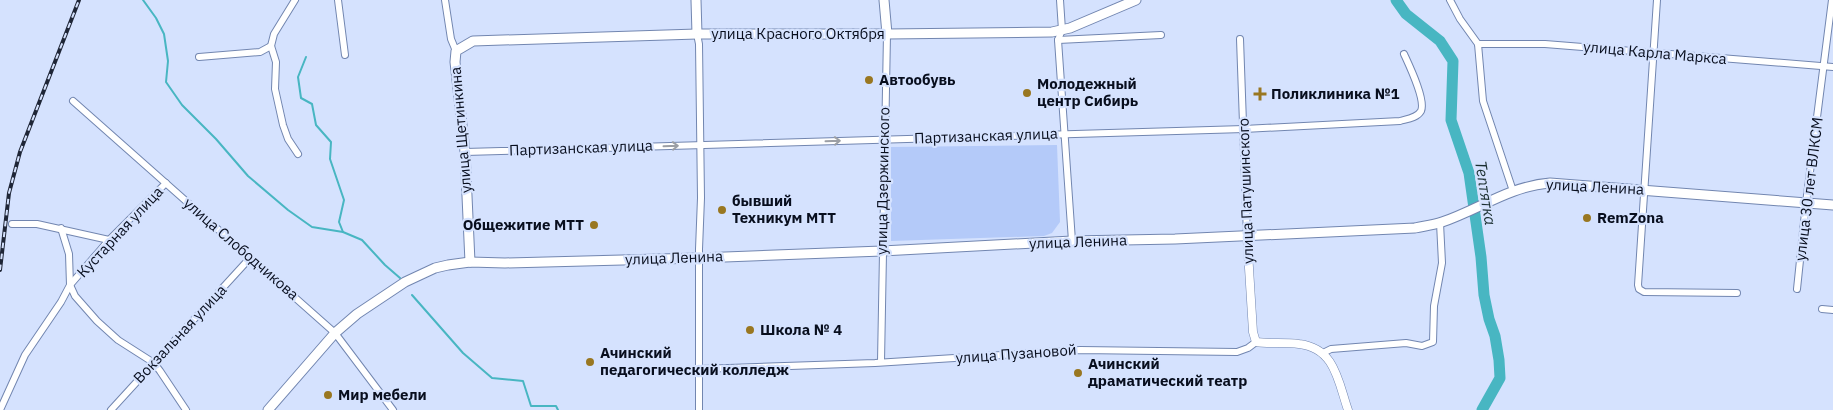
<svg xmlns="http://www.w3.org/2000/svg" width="1833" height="410" viewBox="0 0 1833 410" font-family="'IBM Plex Sans',sans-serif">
  <rect width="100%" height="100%" fill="#d5e2fe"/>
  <!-- green -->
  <polygon fill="#b4caf9" points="1057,145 1060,222 1052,233 1044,236 891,241 891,147"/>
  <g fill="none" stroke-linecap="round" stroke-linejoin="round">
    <!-- stream -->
    <g stroke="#48b6c2" stroke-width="2">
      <polyline points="143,0 156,18 164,34 168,61 166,82 182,105 216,139 248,176 288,210 312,227 343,232 362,240 385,265 400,278"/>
      <polyline points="306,57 298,77 301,98 312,104 316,125 331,142 330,159 344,200 339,222 343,232"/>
      <polyline points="412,295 463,353 492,378 523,381 531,406 556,406 558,410"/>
    </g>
    <!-- river -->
    <polyline stroke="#48b6c2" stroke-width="11" points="1396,0 1406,14 1440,41 1453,61 1451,120 1469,173 1481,257 1484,295 1489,319 1495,336 1499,360 1500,378 1482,410"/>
    <!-- minor casing -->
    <g stroke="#7286b0" stroke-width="8">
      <g id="minor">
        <polyline points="295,0 274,34 271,46 276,62 275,89 283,125 288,139 298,154"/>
        <polyline points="338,0 345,55"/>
        <polyline points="445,0 451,39 456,51"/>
        <polyline points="1060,0 1062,30 1058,40 1072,241"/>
        <polyline points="1450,0 1460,19 1478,44 1483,101 1513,191"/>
        <polyline points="1657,0 1638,285 1639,289 1644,292 1737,293"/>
        <polyline points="697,34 699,44 701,198 699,249 699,410"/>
        <polyline points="1240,39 1247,236"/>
        <polyline points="1058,40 1161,35"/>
        <polyline points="1478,44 1545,44 1833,67"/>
        <polyline points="199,57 260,52 271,46"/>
        <polyline points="73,101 335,333 393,410"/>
        <path d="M 465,152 L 1244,129 L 1400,121 C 1407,119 1417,118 1421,111 C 1426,100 1409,65 1404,54"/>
        <polyline points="12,224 37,224 109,240"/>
        <polyline points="61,228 69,254 70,285 75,296 97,321 118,340 154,363 160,371 186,410"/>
        <polyline points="1797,289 1806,203 1832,0"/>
        <polyline points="1822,309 1833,310"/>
        <polyline points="1323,353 1331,349 1406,343 1422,346 1433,342 1434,306 1442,263 1440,223"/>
        <polyline points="881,362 887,34"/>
        <polyline points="700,369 875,363 1080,350 1237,352 1248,348 1256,342"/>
        <polyline points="0,410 25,355 61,302 70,285 109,240 166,183"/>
        <polyline points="111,410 250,258"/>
      </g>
    </g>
    <!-- tertiary casing -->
    <g stroke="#7286b0" stroke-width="9">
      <path id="tertiary" d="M 1247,236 L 1253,332 L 1256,342 C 1270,344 1285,342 1299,344 C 1335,348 1338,381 1348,410"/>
    </g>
    <!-- secondary casing -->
    <g stroke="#7286b0" stroke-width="11">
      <g id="secondary">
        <polyline points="696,0 697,34"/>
        <polyline points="884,0 887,34"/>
        <polyline points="470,262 465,152 455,62 456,51 473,41 697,34 887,34 1052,32 1070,28 1136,0"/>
        <path d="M 268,410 L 335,333 L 357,314 L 405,282 L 435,268 L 448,265 L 470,262 L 505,263 L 699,258 L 882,251 L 1072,241 L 1175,239 L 1415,228 C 1424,226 1433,225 1442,222 C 1478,210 1510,186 1550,183 L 1833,205"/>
      </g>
    </g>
    <!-- minor -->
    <use href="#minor" stroke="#fff" stroke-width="6"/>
    <!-- tertiary -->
    <use href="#tertiary" stroke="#fff" stroke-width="8"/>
    <!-- secondary -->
    <use href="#secondary" stroke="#fff" stroke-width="9"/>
    <!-- rail casing -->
    <g stroke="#1f2637" stroke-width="4">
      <polyline id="rail" points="0,270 9,193 20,152 79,0"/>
    </g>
    <!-- rail -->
    <use href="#rail" stroke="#d5e2fe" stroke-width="2" stroke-dasharray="5.5" stroke-linecap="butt"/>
  </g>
  <!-- one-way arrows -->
  <defs><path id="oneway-shaft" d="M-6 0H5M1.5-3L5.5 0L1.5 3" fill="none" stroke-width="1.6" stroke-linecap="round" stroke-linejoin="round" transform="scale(1.25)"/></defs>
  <g stroke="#9c9fa5">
    <use href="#oneway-shaft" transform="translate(833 141) rotate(-2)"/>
    <use href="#oneway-shaft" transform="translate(671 146) rotate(-2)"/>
  </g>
  <!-- markers -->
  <g fill="#997721" stroke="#d5e2fe" stroke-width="2">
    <circle cx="869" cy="80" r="5"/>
    <circle cx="1027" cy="93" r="5"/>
    <path d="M1257.5 86.5h5v5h5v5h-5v5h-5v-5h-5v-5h5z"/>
    <circle cx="722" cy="210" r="5"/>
    <circle cx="1587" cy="218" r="5"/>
    <circle cx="594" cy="225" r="5"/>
    <circle cx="750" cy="330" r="5"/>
    <circle cx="590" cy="362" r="5"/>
    <circle cx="1078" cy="373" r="5"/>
    <circle cx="328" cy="395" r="5"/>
  </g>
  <g text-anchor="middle" stroke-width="4.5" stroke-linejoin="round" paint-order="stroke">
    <!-- street labels -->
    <g font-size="15" fill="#080e1e" stroke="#d5e2fe">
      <text x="798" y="39">улица Красного Октября</text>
      <text transform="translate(1655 53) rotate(5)" y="5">улица Карла Маркса</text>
      <text transform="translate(461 130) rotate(-95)" y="5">улица Щетинкина</text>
      <text transform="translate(986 136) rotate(-2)" y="5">Партизанская улица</text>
      <text transform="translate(581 148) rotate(-2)" y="5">Партизанская улица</text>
      <text transform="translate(883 181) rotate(-89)" y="5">улица Дзержинского</text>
      <text transform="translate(1595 187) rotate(3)" y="5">улица Ленина</text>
      <text transform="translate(1809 189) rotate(-83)" y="5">улица 30 лет ВЛКСМ</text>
      <text transform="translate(1246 191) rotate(-92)" y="5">улица Патушинского</text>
      <text transform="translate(120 232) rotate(-47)" y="5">Кустарная улица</text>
      <text transform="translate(1078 242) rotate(-2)" y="5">улица Ленина</text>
      <text transform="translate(241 249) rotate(41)" y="5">улица Слободчикова</text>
      <text transform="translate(674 258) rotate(-2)" y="5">улица Ленина</text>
      <text transform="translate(180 334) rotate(-47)" y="5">Вокзальная улица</text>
      <text transform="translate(1016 354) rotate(-4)" y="5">улица Пузановой</text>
    </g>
    <!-- poi labels -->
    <g font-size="15" font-weight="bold" fill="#080e1e" stroke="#d5e2fe" text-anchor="start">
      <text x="879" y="85">Автообувь</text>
      <text x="1037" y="89">Молодежный<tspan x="1037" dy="17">центр Сибирь</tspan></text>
      <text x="1271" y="99">Поликлиника №1</text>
      <text x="732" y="206">бывший<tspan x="732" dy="17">Техникум МТТ</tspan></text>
      <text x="1597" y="223">RemZona</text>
      <text x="584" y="230" text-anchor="end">Общежитие МТТ</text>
      <text x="760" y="335">Школа № 4</text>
      <text x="600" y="358">Ачинский<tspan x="600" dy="17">педагогический колледж</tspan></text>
      <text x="1088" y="369">Ачинский<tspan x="1088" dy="17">драматический театр</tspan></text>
      <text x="338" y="400">Мир мебели</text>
    </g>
    <!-- water labels -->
    <g font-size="16" font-style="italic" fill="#1b2f31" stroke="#d5e2fe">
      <text transform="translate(1486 193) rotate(81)" y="6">Тептятка</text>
    </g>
  </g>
</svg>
